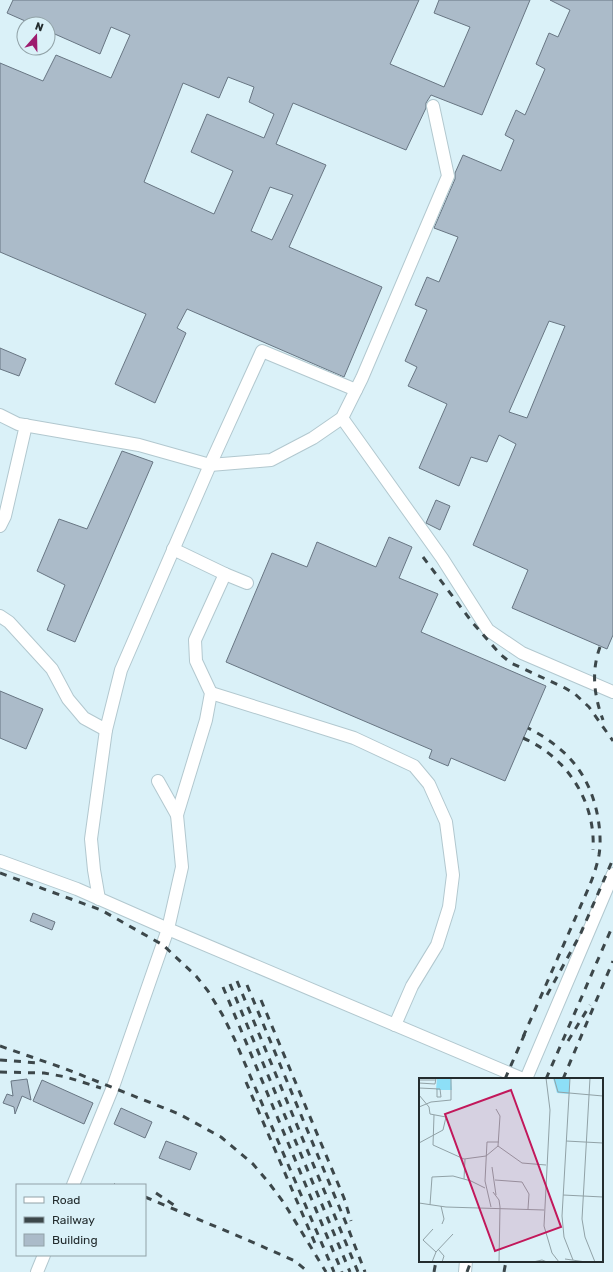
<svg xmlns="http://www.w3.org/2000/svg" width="613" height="1272" viewBox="0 0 613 1272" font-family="Rubik,sans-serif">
  <rect width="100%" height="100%" fill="#daf1f8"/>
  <!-- building -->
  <g fill="#abbbc9" stroke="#687683" fill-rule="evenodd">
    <path d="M 13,0 L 419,0 L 390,64 L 444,87 L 470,27 L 434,13 L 439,0 L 530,0 L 482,115 L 431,95 L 426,103 L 426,108 L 406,150 L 293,103 L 276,144 L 326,165 L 289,247 L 382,287 L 344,377 L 187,309 L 177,328 L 186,333 L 155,403 L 115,384 L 146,314 L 0,252 L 0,63 L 43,81 L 56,55 L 111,78 L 130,35 L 111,27 L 100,54 L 48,31 L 48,24 L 32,24 L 7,13 ZM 228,77 L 254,87 L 249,102 L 274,114 L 264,138 L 207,114 L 191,152 L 233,171 L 214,214 L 144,182 L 183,83 L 219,98 ZM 270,187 L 293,195 L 272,240 L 251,231 Z"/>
    <path d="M 550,0 L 613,0 L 613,635 L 607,649 L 512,608 L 528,570 L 473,545 L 516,444 L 499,435 L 487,462 L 471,457 L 459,486 L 419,468 L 447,404 L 408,386 L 417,367 L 405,361 L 427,310 L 415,305 L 427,277 L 439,282 L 458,237 L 434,228 L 455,179 L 455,173 L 463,155 L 501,171 L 514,140 L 505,135 L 516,110 L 525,115 L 545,69 L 536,64 L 549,33 L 558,37 L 570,10 ZM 549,321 L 565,326 L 527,418 L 509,412 Z"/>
    <polygon points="0,348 26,359 19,376 0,369"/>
    <polygon points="122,451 153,462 75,642 47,630 65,585 37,571 59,519 87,529"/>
    <polygon points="436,500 450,506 440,530 426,523"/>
    <polygon points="389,537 412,547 399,578 438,594 421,632 546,686 505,781 451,758 448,766 429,758 432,750 226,662 272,553 307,567 317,542 376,567"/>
    <polygon points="0,691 43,709 26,749 0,738"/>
    <polygon points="33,913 55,922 52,930 30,921"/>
    <polygon points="27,1079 31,1100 22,1096 15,1114 14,1107 3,1103 7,1094 13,1096 11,1081"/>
    <polygon points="42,1080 93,1103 84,1124 33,1101"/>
    <polygon points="121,1108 152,1122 145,1138 114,1124"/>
    <polygon points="166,1141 197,1153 190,1170 159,1158"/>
  </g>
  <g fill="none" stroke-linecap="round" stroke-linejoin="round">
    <!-- minor casing -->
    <g stroke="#b2c8cf" stroke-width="14">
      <g id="minor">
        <polyline points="0,415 18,424 139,445 210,465 271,460 313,438 342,418 362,378 448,176 433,106"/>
        <polyline points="342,418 442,558 488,630 522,653 613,692"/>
        <polyline points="0,526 5,516 26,425"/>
        <polyline points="173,549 225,574 247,583"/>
        <polyline points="0,616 9,622 52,669 68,699 84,718 106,730"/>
        <polyline points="211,693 354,738 414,766 429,784 446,822 453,875 449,907 437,945 412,986 395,1025"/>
        <polyline points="177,815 206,720 211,693 196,661 195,640 225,574"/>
        <polyline points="0,861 77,889 168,929 523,1079"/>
        <polyline points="99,899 94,870 91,839 106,730 121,670 210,465 262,351 356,390"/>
        <polyline points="526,1079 613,874"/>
        <polyline points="73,1185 113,1087 168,929 182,867 177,815 158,781"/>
        <polyline points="37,1272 44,1255"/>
        <polyline points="465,1272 466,1261"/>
      </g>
    </g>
    <!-- minor -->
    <use href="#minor" stroke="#fff" stroke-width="12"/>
    <!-- rail -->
    <g stroke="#3c474a" stroke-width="3" stroke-dasharray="7 7" stroke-linecap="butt">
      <polyline points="423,557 472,622 500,654 511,663 565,688 575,694 589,707 613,741"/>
      <path d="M 600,647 C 591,671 594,696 603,720"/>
      <path d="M 523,738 C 567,757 596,802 593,850"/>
      <polyline points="0,873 101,910 163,945 196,976 208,991 222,1014 234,1038 334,1272"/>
      <polyline points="237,981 358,1272"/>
      <polyline points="230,984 350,1272"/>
      <polyline points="247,985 348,1228 365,1272"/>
      <polyline points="223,987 342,1272"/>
      <polyline points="547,995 580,935 613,859"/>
      <polyline points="261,1000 344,1198 351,1221"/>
      <path d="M 523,1037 L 589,887 C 593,877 597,866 599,855 C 601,843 600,830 598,818 C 590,774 567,748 528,728"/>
      <polyline points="568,1041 590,1005"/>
      <polyline points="0,1046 66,1069 179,1114 221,1137 253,1164 269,1183 284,1203 326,1272"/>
      <polyline points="0,1060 39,1063"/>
      <polyline points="0,1072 44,1073 66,1077 101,1088"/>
      <polyline points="505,1079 526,1031"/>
      <polyline points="546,1079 613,925"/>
      <polyline points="563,1079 613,961"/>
      <polyline points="246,1082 317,1248"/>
      <polyline points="114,1185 115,1185"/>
      <polyline points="156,1193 174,1205"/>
      <polyline points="145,1197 243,1238 295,1261 308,1272"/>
      <polyline points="434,1272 436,1261"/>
      <polyline points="467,1272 471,1261"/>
      <polyline points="504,1272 506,1261"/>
    </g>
  </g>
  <!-- overview -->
  <g transform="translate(419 1078)">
    <rect width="184" height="184" fill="#daf1f8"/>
    <path d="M 18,0 L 32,0 L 33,12 L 17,12 ZM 134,0 L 151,0 L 150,16 L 138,15 Z" fill="#8ddff7"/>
    <path fill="none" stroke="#91a2a7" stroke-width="1" d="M 127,0 L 131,32 L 125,148 L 133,175 L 140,184M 135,0 L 139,14 L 184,18M 151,0 L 143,138 L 145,159 L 154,182M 171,0 L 163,141 L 166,159 L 176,184M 0,2 L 17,2M 0,5 L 16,6 L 17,0M 0,10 L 21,11 L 22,19 L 18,19 L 18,11M 0,17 L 10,29 L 11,36 L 27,39 L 24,52 L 0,65M 0,29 L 12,24 L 32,22 L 32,0M 15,37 L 14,67 L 45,81 L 67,78 L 79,68 L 81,38 L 77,31M 0,42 L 0,29M 147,63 L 184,65M 79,68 L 103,85 L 127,87M 73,89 L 77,117M 45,101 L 46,81M 76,102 L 103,104 L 110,116 L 109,131M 74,114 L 80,122 L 81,129 L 80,184M 144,117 L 184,119M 0,125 L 27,129 L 125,132M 11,127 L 13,99 L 34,98 L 52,103 L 66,110M 22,128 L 25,141 L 23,146M 72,129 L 66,103 L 68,64 L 80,64M 14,151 L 4,162 L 17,174M 19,171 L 25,178 L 23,184M 146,181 L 167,184M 13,184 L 17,174 L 34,156M 114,184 L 123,182 L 128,184"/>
    <path fill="#c2185b" fill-opacity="0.15" stroke="#c2185b" stroke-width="2" d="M 92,12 L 142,149 L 76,173 L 26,36 Z"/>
    <rect width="184" height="184" fill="none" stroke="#232c2e" stroke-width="2"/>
  </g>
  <!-- legend -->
  <rect x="16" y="1184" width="130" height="72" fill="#daf1f8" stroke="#91a2a7"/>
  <rect x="24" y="1197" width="20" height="6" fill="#ffffff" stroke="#91a2a7"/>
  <text x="52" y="1204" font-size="12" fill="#232c2e">Road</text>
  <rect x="24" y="1217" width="20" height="6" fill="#3c474a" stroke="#91a2a7"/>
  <text x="52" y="1224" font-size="12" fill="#232c2e">Railway</text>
  <rect x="24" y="1234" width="20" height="12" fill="#abbbc9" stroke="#91a2a7"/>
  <text x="52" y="1244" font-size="12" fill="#232c2e">Building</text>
  <!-- north arrow -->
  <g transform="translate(36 36) rotate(20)"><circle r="19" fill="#daf1f8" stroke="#91a2a7"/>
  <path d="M0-3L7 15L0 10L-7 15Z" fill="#9d1b6e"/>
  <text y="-6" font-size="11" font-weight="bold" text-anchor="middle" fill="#232c2e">N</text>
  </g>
</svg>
